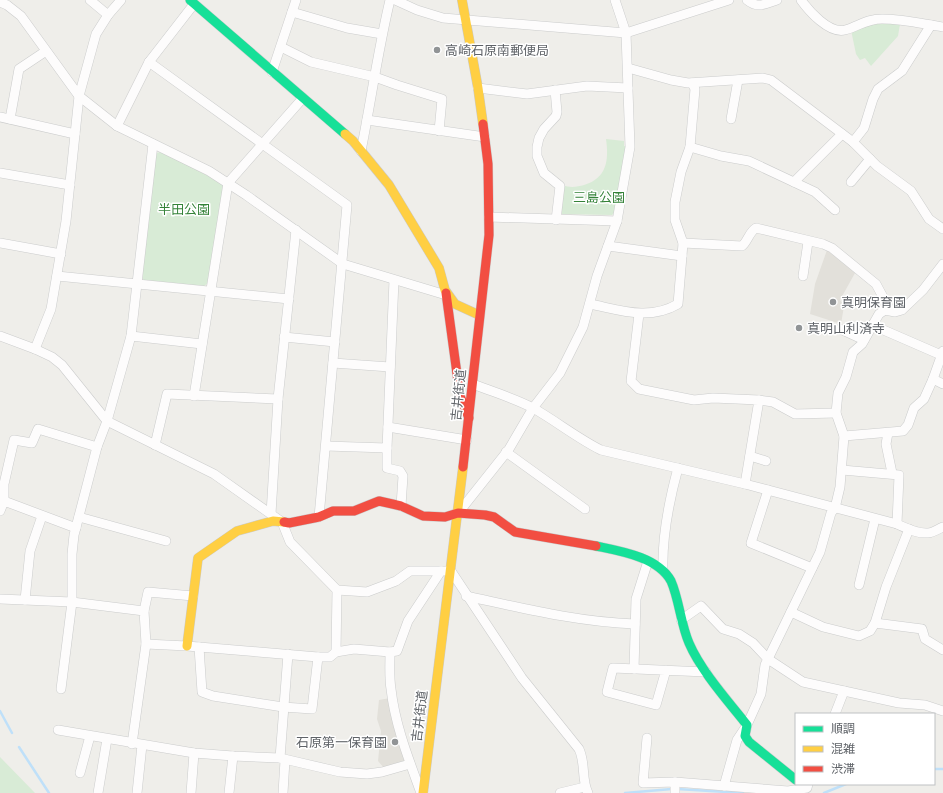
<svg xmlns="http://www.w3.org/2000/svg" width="943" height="793" viewBox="0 0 943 793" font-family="Overpass,'Noto Sans JP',sans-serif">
  <rect width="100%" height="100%" fill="#efeeea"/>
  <!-- education -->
  <g fill="#e2e0da">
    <polygon points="827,250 855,273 840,300 844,306 841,324 810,314 815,284"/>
    <polygon points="390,698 407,763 385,769 378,761 381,731 377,719 379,700"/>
  </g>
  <!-- green -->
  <g fill="#d8ebd6">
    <polygon points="872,21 900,24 898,36 871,66 865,58 860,60 856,54 851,30"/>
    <path d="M 606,139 L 624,141 L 624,146 L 627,146 L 615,212 L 612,215 L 562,214 L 559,211 L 562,185 C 570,188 577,187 584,185 C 607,178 609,160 606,139 Z"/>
    <polygon points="162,152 220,182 223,186 208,283 204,286 144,280 142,278 155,153"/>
    <polygon points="0,757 35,793 0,793"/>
  </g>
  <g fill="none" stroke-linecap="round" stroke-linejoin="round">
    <!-- stream -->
    <g stroke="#bfe0f9" stroke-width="2.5">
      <polyline points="0,711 12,733"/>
      <polyline points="19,747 49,793"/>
      <polyline points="934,769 943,769"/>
      <polyline points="677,789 743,793"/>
      <polyline points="625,793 672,789"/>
      <polyline points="824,793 846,784"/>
    </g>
    <!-- street casing -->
    <g stroke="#cbcccc" stroke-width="10">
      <g id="street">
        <polyline points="90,0 108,15"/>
        <polyline points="395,0 417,10 443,18 626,33 729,0"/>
        <path d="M 747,0 C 758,9 765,4 777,0"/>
        <path d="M 801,0 C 809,11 829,34 845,30 C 859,26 866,19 882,19 C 903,19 923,24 943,27"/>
        <polyline points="0,2 7,5 21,16 79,96 117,126 209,171 246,195 343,264 446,295"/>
        <polyline points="292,12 347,28 382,34"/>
        <polyline points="281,47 311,62 375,77 397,85 442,99 439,131"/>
        <polyline points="149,62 347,205 319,517"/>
        <polyline points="628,68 671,80 688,83 763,78 771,80 853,142 877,166 911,191 929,219 943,229"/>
        <polyline points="272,72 296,0"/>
        <polyline points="478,88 527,94 587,86 628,88"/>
        <polyline points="555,90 557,112 556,116 544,129 539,138 537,147 537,156 544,173 560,186 556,220"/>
        <polyline points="0,117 75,134"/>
        <polyline points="10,119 19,69 46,51"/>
        <polyline points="731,119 738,80"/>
        <polyline points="367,120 485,137"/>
        <polyline points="117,126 149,62 194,4"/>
        <polyline points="853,142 864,128 873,99 878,89 902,71 931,25"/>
        <polyline points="690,147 721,156 749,161 815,192 835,210"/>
        <path d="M 361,151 C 371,101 378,50 390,0"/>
        <polyline points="0,173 70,185"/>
        <polyline points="794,182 842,134"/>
        <polyline points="851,182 870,159"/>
        <polyline points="489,217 617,221"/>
        <polyline points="0,243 61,254"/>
        <path d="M 683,243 L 742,246 C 748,241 749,232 756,228 L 823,244 L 832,248 L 876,284 L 890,310"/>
        <polyline points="608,246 682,256 683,243 675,220 675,202 681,172 690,147 695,89 692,83"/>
        <polyline points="57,276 289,299"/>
        <polyline points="803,276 808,242"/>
        <path d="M 590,304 C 620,310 649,321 678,304 L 682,256"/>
        <polyline points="639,314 631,381 639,389 694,400 713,398 759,400 745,484"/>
        <polyline points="872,325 941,355"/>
        <polyline points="840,329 864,340"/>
        <polyline points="0,336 35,349 52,357 62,365 107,421 214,474 282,522 290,542 337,590 336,652"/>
        <polyline points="131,336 202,344"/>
        <polyline points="284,337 335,342"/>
        <polyline points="35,349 51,309 66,221 79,96 96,34 108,15 121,0"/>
        <polyline points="333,363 390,367"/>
        <polyline points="933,379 943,384"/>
        <path d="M 473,384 C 493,392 514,398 533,408 C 556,421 577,438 601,450 L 745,484 L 897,524 C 906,528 917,534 928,533 C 933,533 938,529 943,527"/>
        <polyline points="194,396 228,183 303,98"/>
        <polyline points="759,400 773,402 795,414 836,413"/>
        <polyline points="388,427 467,440"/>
        <polyline points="888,433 886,444 892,473"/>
        <polyline points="844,436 903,431 908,425 914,408 924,399 933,379 943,351"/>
        <polyline points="155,445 167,394 278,399"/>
        <polyline points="326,446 387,448 394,280"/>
        <polyline points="387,448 387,468 400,471 403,476 401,506"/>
        <polyline points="506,452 585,509"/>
        <polyline points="750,456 766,461"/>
        <polyline points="842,470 899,475 897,524"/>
        <polyline points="768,490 751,543 812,568"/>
        <polyline points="4,501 4,484 14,440 32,443 38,429 97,447"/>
        <polyline points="0,511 4,501 76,528"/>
        <polyline points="459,512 509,449 533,408 560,373 583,327 597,276 617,221 630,147 626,33 615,0"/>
        <polyline points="271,514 278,399 296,230"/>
        <polyline points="79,517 166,541"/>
        <path d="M 663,570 C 662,536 669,501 678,468"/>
        <polyline points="859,585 875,519"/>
        <polyline points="337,590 367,592 396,581 410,571 441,571"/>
        <path d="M 466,596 C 522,608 578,622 635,624"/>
        <polyline points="0,599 72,602 144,611 146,644 132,744"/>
        <polyline points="25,600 30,551 42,516"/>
        <polyline points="144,611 148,592 193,596"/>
        <polyline points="791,612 823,627 859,636 870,631 875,623 886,587 909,529"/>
        <polyline points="681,620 701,606 723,629 739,634 753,643 768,659 803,682 899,703 925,705 943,711"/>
        <polyline points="875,623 922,629 925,639 943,650"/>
        <polyline points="146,644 187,646 318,657 330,657 336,652 354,649 390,652"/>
        <polyline points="199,647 202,692 213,696 283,707 312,709 318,657"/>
        <polyline points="634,669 636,599 648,561"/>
        <polyline points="666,670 656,705 607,692 613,668 706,672"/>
        <polyline points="61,689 72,602 72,554 74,535 97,447 107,421 131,336 153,144"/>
        <polyline points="835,714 844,691"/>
        <polyline points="58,730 194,753 233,756 280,758 340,772 367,774 382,772 410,764"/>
        <polyline points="647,738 643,783 675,782 788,791 807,788 808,784"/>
        <polyline points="280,758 288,654"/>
        <polyline points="80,773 90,736"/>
        <polyline points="675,782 675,793"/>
        <polyline points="724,786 737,740 747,725 761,694 765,665 820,552 831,513 835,508 840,487 844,436 836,413 838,393 846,377 853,352 862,344 879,314 885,310 895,312 902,310 923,290 943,264"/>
        <polyline points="98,793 107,739"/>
        <polyline points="137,793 142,745"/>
        <polyline points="191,793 194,753"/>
        <polyline points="229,793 233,756"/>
        <polyline points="283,793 285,760"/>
        <path d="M 421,793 C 409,760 395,725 391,689 C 389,677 390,664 390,652 L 397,651 L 408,621 L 441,571 L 451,571 L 522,678 L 579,749 C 586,764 581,779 588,793"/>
        <polyline points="560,793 585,787"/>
      </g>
    </g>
    <!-- fast casing -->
    <g stroke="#cacacb" stroke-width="10">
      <g id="fast">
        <polyline points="190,0 345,134"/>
        <path d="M 596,546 C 620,551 658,557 671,581 C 679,599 681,625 689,643 C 701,671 728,701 747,725 L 745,736 L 749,742 L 796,780"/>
      </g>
    </g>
    <!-- slow casing -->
    <g stroke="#cacacb" stroke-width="10">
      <g id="slow">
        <polyline points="462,0 478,88 483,124"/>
        <polyline points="345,134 353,141 389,185 439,268 445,290 455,304 479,315"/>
        <polyline points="187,646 198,558 237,531 273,521 284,522"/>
        <polyline points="423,793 463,467"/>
      </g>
    </g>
    <!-- jam casing -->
    <g stroke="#cacacb" stroke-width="10">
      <g id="jam">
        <polyline points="446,293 460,396 469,418"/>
        <polyline points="463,467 489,235 488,164 483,124"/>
        <polyline points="284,522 289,523 319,517 333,511 354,511 379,501 401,506 423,516 445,517 458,513 485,515 494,517 515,532 596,546"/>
      </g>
    </g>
    <!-- street -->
    <use href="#street" stroke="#fdfcfc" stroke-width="9"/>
    <!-- fast -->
    <use href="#fast" stroke="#16e098" stroke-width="9"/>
    <!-- slow -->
    <use href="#slow" stroke="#ffcf43" stroke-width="9"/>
    <!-- jam -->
    <use href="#jam" stroke="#f24e42" stroke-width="9"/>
  </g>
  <!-- markers -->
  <g fill="#919496" stroke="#fff" stroke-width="1.5">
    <circle cx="437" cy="50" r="4"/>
    <circle cx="833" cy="302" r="4"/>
    <circle cx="799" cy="328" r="4"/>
    <circle cx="395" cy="742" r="4"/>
  </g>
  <g text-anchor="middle" stroke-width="3" stroke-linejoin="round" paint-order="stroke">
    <!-- poi labels -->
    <g font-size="13" fill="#5f6368" stroke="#fff" text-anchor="start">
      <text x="445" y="55">高崎石原南郵便局</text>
      <text x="841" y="307">真明保育園</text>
      <text x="807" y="333">真明山利済寺</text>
      <text x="387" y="747" text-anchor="end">石原第一保育園</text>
    </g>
    <!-- park labels -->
    <g font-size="13" fill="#348238" stroke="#fff">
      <text x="599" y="202">三島公園</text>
      <text x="184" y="214">半田公園</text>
    </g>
    <!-- street labels -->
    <g font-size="13" fill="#5f6368" stroke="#fff">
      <text transform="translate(458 395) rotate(-84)" y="5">吉井街道</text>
      <text transform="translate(419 716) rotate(-83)" y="5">吉井街道</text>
    </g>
  </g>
  <!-- legend -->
  <rect x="795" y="713" width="140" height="72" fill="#ffffff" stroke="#bfc1c3"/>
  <rect x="803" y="726" width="20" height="6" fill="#16e098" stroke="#bfc1c3"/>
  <text x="831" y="733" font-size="12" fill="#5f6368">順調</text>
  <rect x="803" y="746" width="20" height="6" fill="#ffcf43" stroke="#bfc1c3"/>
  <text x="831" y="753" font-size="12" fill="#5f6368">混雑</text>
  <rect x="803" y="766" width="20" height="6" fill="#f24e42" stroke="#bfc1c3"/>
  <text x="831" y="773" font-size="12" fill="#5f6368">渋滞</text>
</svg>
